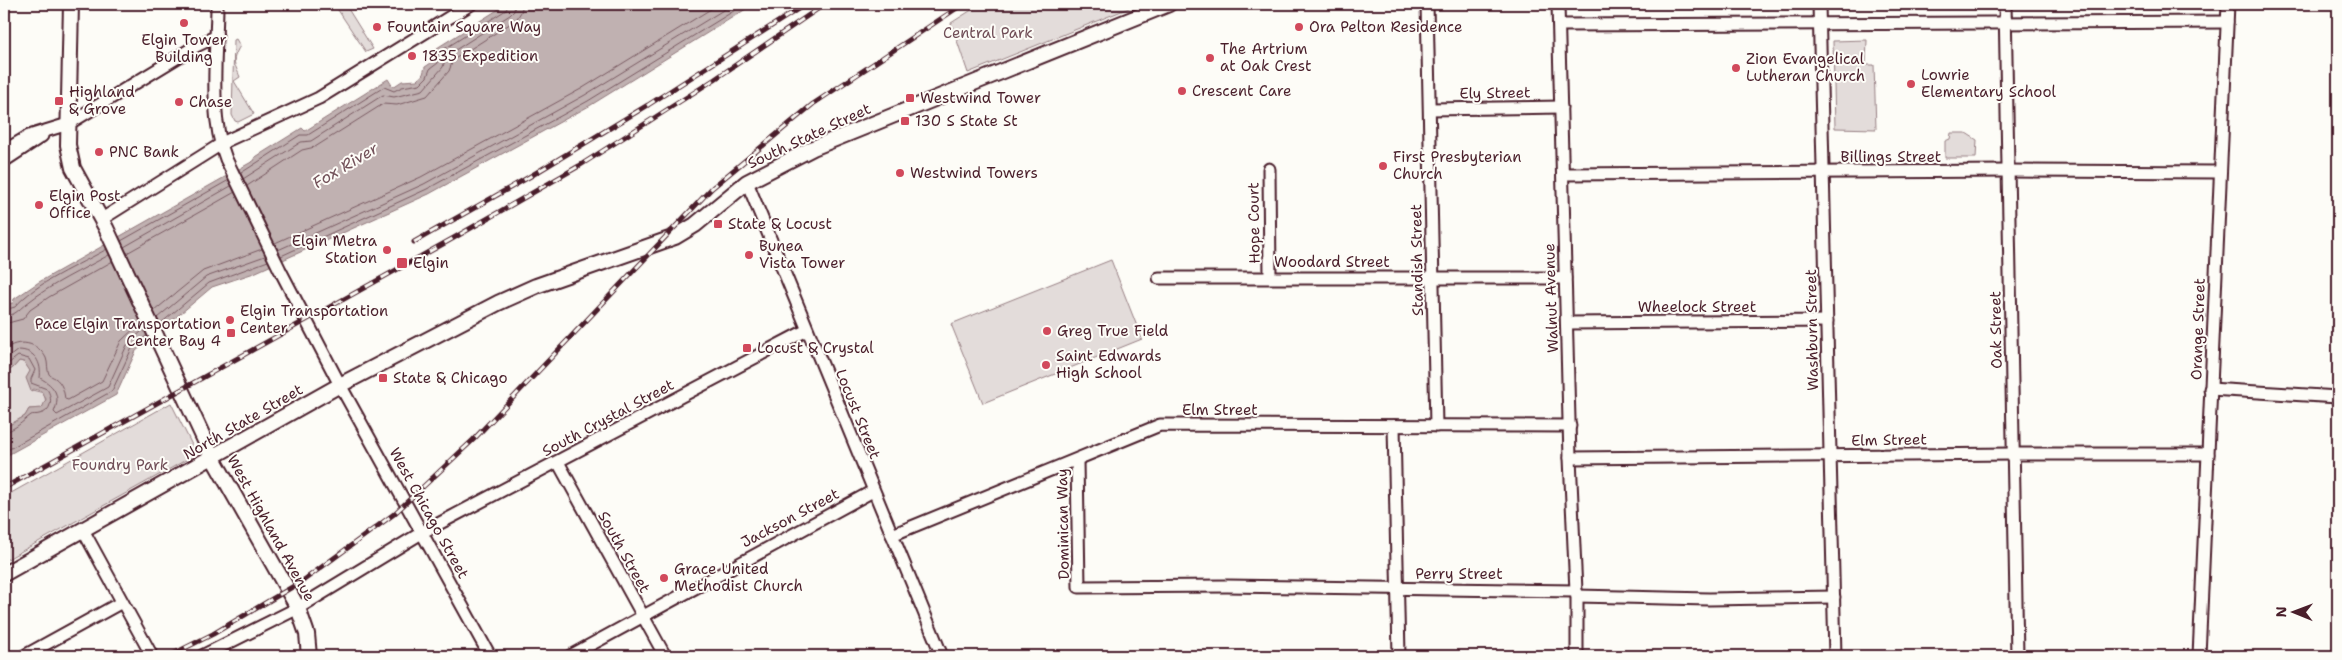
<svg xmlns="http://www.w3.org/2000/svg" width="2342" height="660" viewBox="0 0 2342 660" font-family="'Shantell Sans',sans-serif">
  <rect width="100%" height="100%" fill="#fdfcf7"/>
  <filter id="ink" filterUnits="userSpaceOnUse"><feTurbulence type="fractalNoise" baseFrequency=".02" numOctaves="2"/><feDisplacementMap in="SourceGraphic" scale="10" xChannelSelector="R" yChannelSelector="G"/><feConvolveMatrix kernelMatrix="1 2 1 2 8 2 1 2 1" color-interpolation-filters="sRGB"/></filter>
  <g filter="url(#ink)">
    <!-- green -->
    <g fill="#e3dcda" stroke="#967e82">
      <polygon points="334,4 345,4 373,49 366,52"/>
      <polygon points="981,4 1139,4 968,73 951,23"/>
      <path d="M 236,39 L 240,46 C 231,61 234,62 240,77 L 234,81 L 254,114 L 238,122 L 235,121 L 232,115 L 234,40 Z"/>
      <polygon points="1867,40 1866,65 1874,65 1876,129 1835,128 1833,41"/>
      <polygon points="1951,133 1966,133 1977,140 1976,158 1945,158 1945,141 1950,139"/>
      <polygon points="1111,260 1142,339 983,403 951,324"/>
      <path d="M 19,361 C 33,363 31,378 32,390 L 44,393 L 46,403 L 40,409 L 29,409 L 25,416 L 4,428 L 4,373 L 13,368 Z"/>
      <polygon points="171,403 195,451 192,453 193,456 4,561 4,497"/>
    </g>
    <!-- water -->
    <polygon fill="#c0b1b1" stroke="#91777b" points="507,4 754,4 591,105 429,194 254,273 212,287 136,351 116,395 4,457 4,428 25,416 29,409 42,408 46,399 41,391 34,389 31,391 26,378 30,371 24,362 19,361 13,368 4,373 4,304 13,303 14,299 39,282 255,160 254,158 302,128 305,131 388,79 393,87 402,81 417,80 423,74 425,67 434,61 429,53"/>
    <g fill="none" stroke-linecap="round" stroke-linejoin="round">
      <!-- shore -->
      <g stroke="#795961" stroke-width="1">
        <polyline points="241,173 300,135 308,135 384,87 394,91 402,87 420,84 427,77 430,69 438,63 438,53 506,10 509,4"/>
        <polyline points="243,179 301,142 311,141 383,95 394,97 423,90 443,67 446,56 510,15 514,11 515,4"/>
        <polyline points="247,186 302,150 315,147 383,104 397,105 427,96 449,71 453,60 516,20 521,12 523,4"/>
        <polyline points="121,241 229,180"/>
        <polyline points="275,243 421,177 581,89 719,4"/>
        <polyline points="124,247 231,186"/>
        <polyline points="278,250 424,184 585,95 733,4"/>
        <polyline points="127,253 235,192"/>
        <polyline points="281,256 427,189 588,101 745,4"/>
        <path d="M 4,310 L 15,307 C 35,283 79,265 107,249"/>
        <polyline points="154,311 203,271 262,249"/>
        <path d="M 4,316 C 15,316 18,310 26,304 C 51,284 82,270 109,255"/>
        <polyline points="157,318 206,277 265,256"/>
        <polyline points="4,324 23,319 30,310 49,297 113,261"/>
        <polyline points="160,324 209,283 268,261"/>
        <path d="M 4,350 C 18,338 38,342 46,358 C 48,363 47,370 49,374 C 50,376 53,377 55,378 C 62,383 64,391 65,399 L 68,400 L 102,381 L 121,341 L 141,322"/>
        <path d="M 4,361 L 18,350 C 35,350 42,363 40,378 C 55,386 61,396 54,412 L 57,415 L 108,387 L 127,345 L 144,329"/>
        <path d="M 4,367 L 18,356 L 29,359 L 35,370 L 31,379 L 31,383 L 47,389 C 53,398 52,412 39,414 C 37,415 32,414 31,415 C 23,421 15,430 4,432"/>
        <polyline points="4,452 112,391 132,348 147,335"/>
      </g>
      <!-- minor casing -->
      <g stroke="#4a1f2b" stroke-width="15">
        <g id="minor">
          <path d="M 217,4 C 217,52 208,114 226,159 L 280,270 L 340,385 L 490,656"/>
          <polyline points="1427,4 1436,426"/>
          <polyline points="1558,4 1570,458 1576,591"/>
          <polyline points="1819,4 1835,656"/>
          <polyline points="2005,4 2017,656"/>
          <polyline points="1559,25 2227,22"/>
          <polyline points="1430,109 1561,107"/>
          <polyline points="4,151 29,136 68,124 196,46 217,36"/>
          <polyline points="4,161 42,136"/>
          <polyline points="1269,169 1270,277"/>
          <polyline points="1563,174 2009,171 2219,172"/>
          <polyline points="747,182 942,656"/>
          <polyline points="102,219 226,141 319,98 471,4"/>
          <polyline points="1159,278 1565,278"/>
          <polyline points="1567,323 1827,321"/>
          <polyline points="2210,389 2338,397"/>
          <polyline points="1394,426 1399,656"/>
          <polyline points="1570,458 2013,454 2208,454"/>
          <polyline points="1077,460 1079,587 1227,586 1576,591 1577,596"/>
          <polyline points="558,462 665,656"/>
          <polyline points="83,530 152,656"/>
          <polyline points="892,535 1160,425 1570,426"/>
          <polyline points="1577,596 1709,599 1834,597"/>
          <polyline points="1577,596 1577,656"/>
          <polyline points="24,656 122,602"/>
          <polyline points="202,656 298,608 423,532 807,330"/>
          <polyline points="570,656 873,491"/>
          <polyline points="2199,656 2228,4"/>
        </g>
      </g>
      <!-- major casing -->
      <g stroke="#4a1f2b" stroke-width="18">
        <g id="major">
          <polyline points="71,4 68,145 73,168 106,228 213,458 298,608 307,634 309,656"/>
          <polyline points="4,574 340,385 498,303 536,286 675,237 695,225 747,182 813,148 1169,4"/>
        </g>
      </g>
      <!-- minor -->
      <use href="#minor" stroke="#fdfcf7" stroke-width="11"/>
      <!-- major -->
      <use href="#major" stroke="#fdfcf7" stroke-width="14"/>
      <!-- rail casing -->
      <g stroke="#4a1f2b" stroke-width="5">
        <g id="rail">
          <polyline points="414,242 529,177 648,105 806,4"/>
          <polyline points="4,488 452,239 579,166 715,79 825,4"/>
          <polyline points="169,656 213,634 304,580 394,514 473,440 712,188 813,104 963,4"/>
        </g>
      </g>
      <!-- rail -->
      <use href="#rail" stroke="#fdfcf7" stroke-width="3" stroke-dasharray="9" stroke-linecap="butt"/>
    </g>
  </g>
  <!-- markers -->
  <g fill="#d1495b" stroke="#fdfcf7" stroke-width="2">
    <circle cx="184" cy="23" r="5"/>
    <circle cx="377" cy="27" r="5"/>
    <circle cx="1299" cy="27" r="5"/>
    <circle cx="412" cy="56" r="5"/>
    <circle cx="1210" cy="58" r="5"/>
    <circle cx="1736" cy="68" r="5"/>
    <circle cx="1911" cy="84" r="5"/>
    <circle cx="1182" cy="91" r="5"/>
    <rect x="905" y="93" width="10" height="10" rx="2.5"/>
    <rect x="54" y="96" width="10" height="10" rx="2.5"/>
    <circle cx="179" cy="102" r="5"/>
    <rect x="900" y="116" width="10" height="10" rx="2.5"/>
    <circle cx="99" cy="152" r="5"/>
    <circle cx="1383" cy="166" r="5"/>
    <circle cx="900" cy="173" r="5"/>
    <circle cx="39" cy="205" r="5"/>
    <rect x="713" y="219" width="10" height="10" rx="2.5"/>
    <circle cx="387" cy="250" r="5"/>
    <circle cx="749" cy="255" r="5"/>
    <rect x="396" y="257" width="12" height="12" rx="2.5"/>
    <circle cx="230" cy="320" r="5"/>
    <circle cx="1047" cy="331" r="5"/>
    <rect x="226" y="328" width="10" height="10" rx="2.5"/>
    <rect x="742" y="343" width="10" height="10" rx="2.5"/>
    <circle cx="1046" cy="365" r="5"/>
    <rect x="378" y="373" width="10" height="10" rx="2.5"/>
    <circle cx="664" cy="578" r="5"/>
  </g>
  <g text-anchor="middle" stroke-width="4" stroke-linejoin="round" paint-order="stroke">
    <!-- poi labels -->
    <g font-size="15" fill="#4a1f2b" stroke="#fdfcf7" text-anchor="start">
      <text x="387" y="32">Fountain Square Way</text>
      <text x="1309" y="32">Ora Pelton Residence</text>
      <text x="184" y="45" text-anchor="middle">Elgin Tower<tspan x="184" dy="17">Building</tspan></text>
      <text x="1220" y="54">The Artrium<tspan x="1220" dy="17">at Oak Crest</tspan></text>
      <text x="422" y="61">1835 Expedition</text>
      <text x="1746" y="64">Zion Evangelical<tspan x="1746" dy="17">Lutheran Church</tspan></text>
      <text x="1921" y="80">Lowrie<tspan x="1921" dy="17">Elementary School</tspan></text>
      <text x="1192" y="96">Crescent Care</text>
      <text x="69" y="97">Highland<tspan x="69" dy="17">&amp; Grove</tspan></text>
      <text x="920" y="103">Westwind Tower</text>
      <text x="189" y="107">Chase</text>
      <text x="915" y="126">130 S State St</text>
      <text x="109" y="157">PNC Bank</text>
      <text x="1393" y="162">First Presbyterian<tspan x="1393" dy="17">Church</tspan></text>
      <text x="910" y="178">Westwind Towers</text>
      <text x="49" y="201">Elgin Post<tspan x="49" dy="17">Office</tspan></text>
      <text x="728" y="229">State &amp; Locust</text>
      <text x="377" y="246" text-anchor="end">Elgin Metra<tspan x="377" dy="17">Station</tspan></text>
      <text x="759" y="251">Bunea<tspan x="759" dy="17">Vista Tower</tspan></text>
      <text x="413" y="268">Elgin</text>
      <text x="240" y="316">Elgin Transportation<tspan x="240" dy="17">Center</tspan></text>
      <text x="221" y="329" text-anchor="end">Pace Elgin Transportation<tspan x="221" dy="17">Center Bay 4</tspan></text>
      <text x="1057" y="336">Greg True Field</text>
      <text x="757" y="353">Locust &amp; Crystal</text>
      <text x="1056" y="361">Saint Edwards<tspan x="1056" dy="17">High School</tspan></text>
      <text x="393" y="383">State &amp; Chicago</text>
      <text x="674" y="574">Grace United<tspan x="674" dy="17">Methodist Church</tspan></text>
    </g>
    <!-- park labels -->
    <g font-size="15" fill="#704e57" stroke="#fdfcf7">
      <text x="988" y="38">Central Park</text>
      <text x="120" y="470">Foundry Park</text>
    </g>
    <!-- street labels -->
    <g font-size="15" fill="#4a1f2b" stroke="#fdfcf7">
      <text transform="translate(1495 93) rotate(-1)" y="5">Ely Street</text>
      <text transform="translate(809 136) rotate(-25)" y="5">South State Street</text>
      <text x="1891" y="162">Billings Street</text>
      <text transform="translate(1254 223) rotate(-91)" y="5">Hope Court</text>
      <text transform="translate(1417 260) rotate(-91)" y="5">Standish Street</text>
      <text x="1332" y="267">Woodard Street</text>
      <text transform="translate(1551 298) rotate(-92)" y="5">Walnut Avenue</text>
      <text x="1697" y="312">Wheelock Street</text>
      <text transform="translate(2198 329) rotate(-88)" y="5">Orange Street</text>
      <text transform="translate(1812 330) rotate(-91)" y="5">Washburn Street</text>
      <text transform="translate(1996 330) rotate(-91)" y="5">Oak Street</text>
      <text x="1220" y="415">Elm Street</text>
      <text transform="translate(858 414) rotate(68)" y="5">Locust Street</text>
      <text transform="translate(608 418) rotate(-28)" y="5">South Crystal Street</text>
      <text transform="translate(243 422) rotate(-30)" y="5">North State Street</text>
      <text transform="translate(1889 440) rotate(-1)" y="5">Elm Street</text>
      <text transform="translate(429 513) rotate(61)" y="5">West Chicago Street</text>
      <text transform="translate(790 518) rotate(-28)" y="5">Jackson Street</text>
      <text transform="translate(1063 524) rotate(-91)" y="5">Dominican Way</text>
      <text transform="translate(271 528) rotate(61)" y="5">West Highland Avenue</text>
      <text transform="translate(624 552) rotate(61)" y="5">South Street</text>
      <text x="1459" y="579">Perry Street</text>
    </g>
    <!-- water labels -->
    <g font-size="16" font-style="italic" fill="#73525a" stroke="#fdfcf7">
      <text transform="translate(345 165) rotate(-31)" y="6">Fox River</text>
    </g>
  </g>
  <!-- margin -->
  <rect width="2342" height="660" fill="none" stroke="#fdfcf7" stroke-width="20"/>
  <rect x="10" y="10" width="2322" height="640" fill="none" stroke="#4a1f2b" stroke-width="2" filter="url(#ink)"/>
  <!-- north arrow -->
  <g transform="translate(2294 612) rotate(271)" stroke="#fdfcf7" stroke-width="4" paint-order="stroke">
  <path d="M0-4L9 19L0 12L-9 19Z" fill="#4a1f2b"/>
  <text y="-8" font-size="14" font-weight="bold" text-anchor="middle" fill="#4a1f2b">N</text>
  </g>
</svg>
